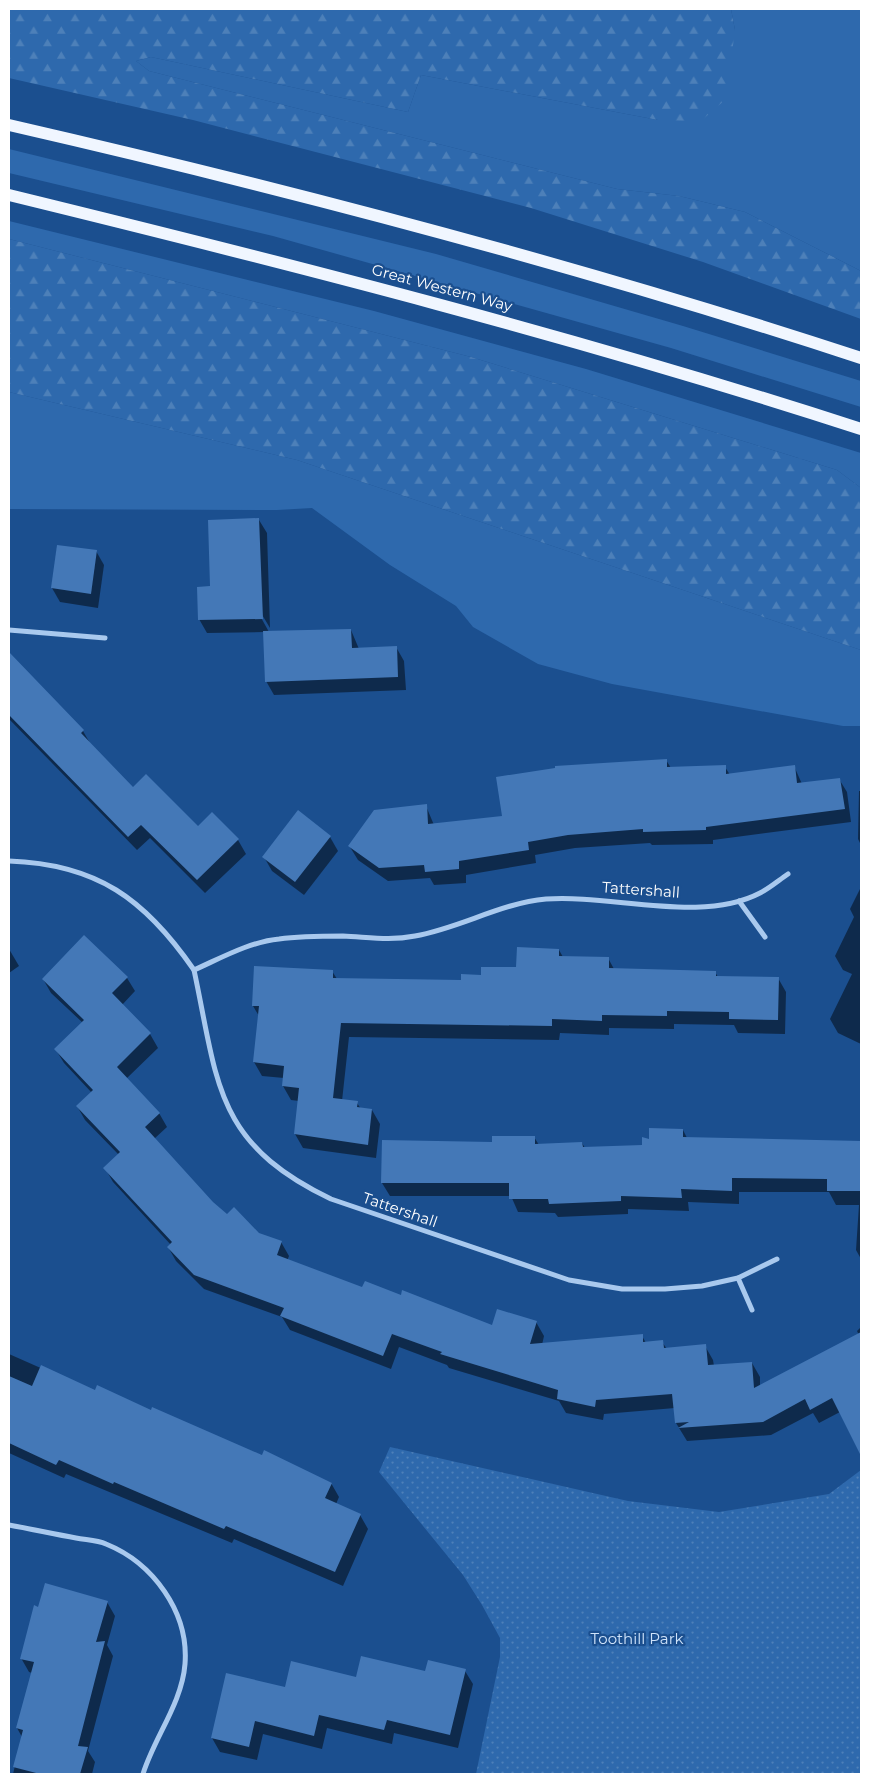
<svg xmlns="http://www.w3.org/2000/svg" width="870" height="1783" viewBox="0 0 870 1783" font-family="Montserrat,sans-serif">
  <defs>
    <pattern id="forest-firs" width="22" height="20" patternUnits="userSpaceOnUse" patternTransform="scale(1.25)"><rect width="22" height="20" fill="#2e69ad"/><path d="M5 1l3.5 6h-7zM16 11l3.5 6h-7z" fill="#4d80b9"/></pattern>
    <pattern id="park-dots" width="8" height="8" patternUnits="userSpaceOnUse" patternTransform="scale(1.25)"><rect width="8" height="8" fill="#2e69ad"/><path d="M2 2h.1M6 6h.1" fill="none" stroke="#4d80b9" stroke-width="1.8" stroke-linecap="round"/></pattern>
  </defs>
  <rect width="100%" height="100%" fill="#1b4f8f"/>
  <!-- grass -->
  <g fill="#2e69ad">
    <polygon points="731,9 861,9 861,271 745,212 679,196 617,189 149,71 136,61 151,57 408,112 421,75 658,120 735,30"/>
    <polygon points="9,149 436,254 683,326 861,381 861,407 671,348 273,236 9,173"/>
    <polygon points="9,221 374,311 586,369 861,453 861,488 837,470 471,357 9,239"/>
    <polygon points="9,392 297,460 861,650 861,726 843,726 612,684 538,664 473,627 456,606 390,565 312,508 277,510 9,509"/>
  </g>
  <!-- forest -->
  <g fill="url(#forest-firs)">
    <polygon points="9,9 731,9 735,30 726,99 701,121 658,120 421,75 408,112 151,57 136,61 149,71 617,189 679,196 745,212 861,271 861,319 703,262 531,208 193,120 9,78"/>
    <polygon points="9,239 471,357 837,470 861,488 861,650 297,460 9,392"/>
  </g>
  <!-- park -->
  <polygon fill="url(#park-dots)" points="390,1447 628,1501 719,1512 829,1494 861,1470 861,1774 476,1774 500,1657 500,1638 482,1605 463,1575 379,1472"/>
  <!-- shadow -->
  <g fill="#0007">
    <polygon points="259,520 267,533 270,628 261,613 259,614 269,632 351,630 359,649 396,647 404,661 406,690 274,695 266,681 264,632 207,633 199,619 212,588"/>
    <polygon points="58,546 96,551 104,565 98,608 60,602 52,588"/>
    <polygon points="20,666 83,731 91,745 133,788 198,828 238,840 246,854 205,893 150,838 137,850 9,719 9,677"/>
    <polygon points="666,760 671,768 725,767 730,775 794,766 802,784 839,779 847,792 851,822 713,840 713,844 652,845 650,843 575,848 535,855 536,863 466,875 466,883 434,885 430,878 388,881 358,860 350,847 426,806 434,825 504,817"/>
    <polygon points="859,791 861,791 861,845 858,839"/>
    <polygon points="330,837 338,851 304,895 272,871 264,857"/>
    <polygon points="861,887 861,1044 838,1033 830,1019 852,974 843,970 835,956 854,917 850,909"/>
    <polygon points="9,949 19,966 9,973"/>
    <polygon points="559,950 563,957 608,958 614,969 715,972 718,977 778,978 786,992 785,1034 738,1033 734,1025 674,1024 674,1029 609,1028 609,1035 560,1033 559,1040 349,1037 342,1101 357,1103 361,1109 372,1110 380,1124 376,1158 303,1148 295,1134 299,1101 291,1100 283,1086 284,1078 262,1076 254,1062 259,1016 253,1006 332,971 337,979 462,982 517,969"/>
    <polygon points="127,978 135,991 122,1005 150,1034 158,1048 126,1079 159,1113 167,1127 154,1139 212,1203 227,1215 258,1234 281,1242 289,1256 287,1261 363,1289 493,1327 536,1322 544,1336 542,1345 642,1336 646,1343 662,1342 667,1349 705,1346 713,1360 714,1366 752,1363 760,1377 760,1386 859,1335 857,1331 861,1327 861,1428 852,1433 840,1412 819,1423 813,1413 771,1435 687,1441 676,1423 675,1408 604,1414 603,1420 566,1413 559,1401 449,1368 447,1365 399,1347 391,1369 290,1330 282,1317 204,1289 176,1261 168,1247 171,1245 113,1182 105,1168 119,1155 85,1120 77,1106 92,1093 64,1063 56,1050 83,1023 51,993 43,979"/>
    <polygon points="683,1130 687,1138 861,1142 861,1259 856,1250 859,1205 836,1205 829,1192 739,1192 739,1204 688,1202 689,1211 628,1209 628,1214 558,1217 555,1213 518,1212 511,1196 390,1196 382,1183 493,1143 534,1137 539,1145 582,1143 585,1148 643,1146 650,1141"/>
    <polygon points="9,1354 95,1392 151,1411 331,1483 339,1497 336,1504 360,1515 368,1529 343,1586 234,1539 232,1543 66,1474 64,1478 9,1453"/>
    <polygon points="107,1602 115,1616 107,1645 113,1656 88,1751 95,1762 92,1774 13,1774 22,1737 17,1728 32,1673 29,1672 21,1658 39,1608"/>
    <polygon points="465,1671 473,1684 458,1748 394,1733 392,1744 327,1728 322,1749 263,1734 257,1760 220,1752 212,1738 286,1689 357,1679"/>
  </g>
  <!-- building -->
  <g fill="#4478b7">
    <polygon points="259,518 263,619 198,620 197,587 210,586 208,520"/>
    <polygon points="57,545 97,550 91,594 51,588"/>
    <polygon points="351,629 352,648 397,646 398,677 265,682 263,631"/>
    <polygon points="9,652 84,730 81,733 133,787 146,774 198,826 212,812 239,839 197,880 141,825 128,837 9,715"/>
    <polygon points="667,759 667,767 726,765 726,774 795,765 797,783 840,778 845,809 706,827 706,830 643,832 643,829 568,835 528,842 529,850 459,861 459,869 425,872 424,865 379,868 348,846 374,810 427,804 428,824 502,816 496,777 555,768 555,766"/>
    <polygon points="298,810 331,836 295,882 262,857"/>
    <polygon points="84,935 128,977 112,993 151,1033 117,1067 160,1113 145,1127 213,1202 227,1214 234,1207 259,1233 282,1241 277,1255 362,1287 365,1281 401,1295 402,1290 492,1325 497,1309 537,1321 530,1344 643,1334 643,1342 663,1340 664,1348 706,1344 708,1365 752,1362 754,1388 861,1332 861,1456 832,1398 810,1410 805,1399 763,1422 678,1428 689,1422 675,1423 672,1394 596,1400 595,1407 557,1399 558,1390 440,1354 442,1352 392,1334 383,1356 280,1316 284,1308 194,1275 167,1247 172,1242 103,1168 120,1152 76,1106 93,1090 54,1049 84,1020 42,979"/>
    <polygon points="517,947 559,949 559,956 609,957 609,968 716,971 716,976 779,977 778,1020 729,1019 729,1012 667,1011 667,1016 602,1015 602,1021 552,1019 552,1026 341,1023 333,1098 358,1101 357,1107 372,1109 368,1145 294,1134 299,1088 282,1086 284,1066 253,1062 259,1006 252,1006 254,966 333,970 333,978 461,980 461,974 481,975 481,967 516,967"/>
    <polygon points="649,1128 683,1129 683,1137 861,1141 861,1191 827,1191 827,1179 732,1178 732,1191 681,1189 682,1198 621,1196 621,1201 549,1204 548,1199 509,1199 509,1183 381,1183 382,1140 492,1142 492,1136 535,1136 535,1144 582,1142 583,1147 642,1145 642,1137 649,1139"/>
    <polygon points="41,1365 95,1390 97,1385 151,1410 152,1407 262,1455 264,1450 332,1483 325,1498 361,1514 335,1572 226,1526 224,1529 114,1482 113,1484 59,1460 56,1465 9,1443 9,1376 32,1386"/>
    <polygon points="45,1583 108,1601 96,1642 105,1641 78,1746 88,1747 80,1774 40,1774 13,1767 23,1730 16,1728 34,1662 20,1659 34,1605 38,1607"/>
    <polygon points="361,1656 425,1671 428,1660 466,1669 450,1735 387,1720 384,1730 319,1715 314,1736 255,1721 249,1747 211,1738 226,1673 285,1687 291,1661 356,1677"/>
  </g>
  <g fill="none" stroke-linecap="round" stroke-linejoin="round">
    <!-- street -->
    <g stroke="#a9c9ee" stroke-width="5">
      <polyline points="9,630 105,638"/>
      <path d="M 9,861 C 97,864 145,899 194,970 C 221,958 249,942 279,939 C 300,936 322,936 343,936 C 368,937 390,941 415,936 C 460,928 501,903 546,899 C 611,894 701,924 760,893 C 770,888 779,880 788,874"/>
      <polyline points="739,901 765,937"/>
      <path d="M 194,970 C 218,1082 214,1143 331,1199 L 569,1280 L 622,1289 L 665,1289 L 702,1286 L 738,1278 L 777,1259"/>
      <polyline points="738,1278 752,1310"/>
      <path d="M 9,1525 C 31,1529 54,1534 76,1538 C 86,1540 97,1540 106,1544 C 153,1563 189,1612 185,1664 C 182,1703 154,1738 143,1774"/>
    </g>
    <!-- primary -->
    <g stroke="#f0f6ff" stroke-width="12">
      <path d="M 9,125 C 296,191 581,266 861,358"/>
      <path d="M 9,195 C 295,265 581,338 861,429"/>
    </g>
  </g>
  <g text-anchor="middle" stroke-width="4.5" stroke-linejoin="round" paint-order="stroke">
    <!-- street labels -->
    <g font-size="15" fill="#fff" stroke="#1b4f8f">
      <text transform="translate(442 288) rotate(15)" y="5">Great Western Way</text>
      <text transform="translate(641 890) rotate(4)" y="5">Tattershall</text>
      <text transform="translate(400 1210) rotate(19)" y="5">Tattershall</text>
    </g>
    <!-- park labels -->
    <g font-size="15" fill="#cfe3fa" stroke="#1b4f8f">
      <text x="637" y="1644">Toothill Park</text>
    </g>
  </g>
  <!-- border -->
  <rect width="870" height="1783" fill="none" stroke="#ffffff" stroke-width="20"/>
</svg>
